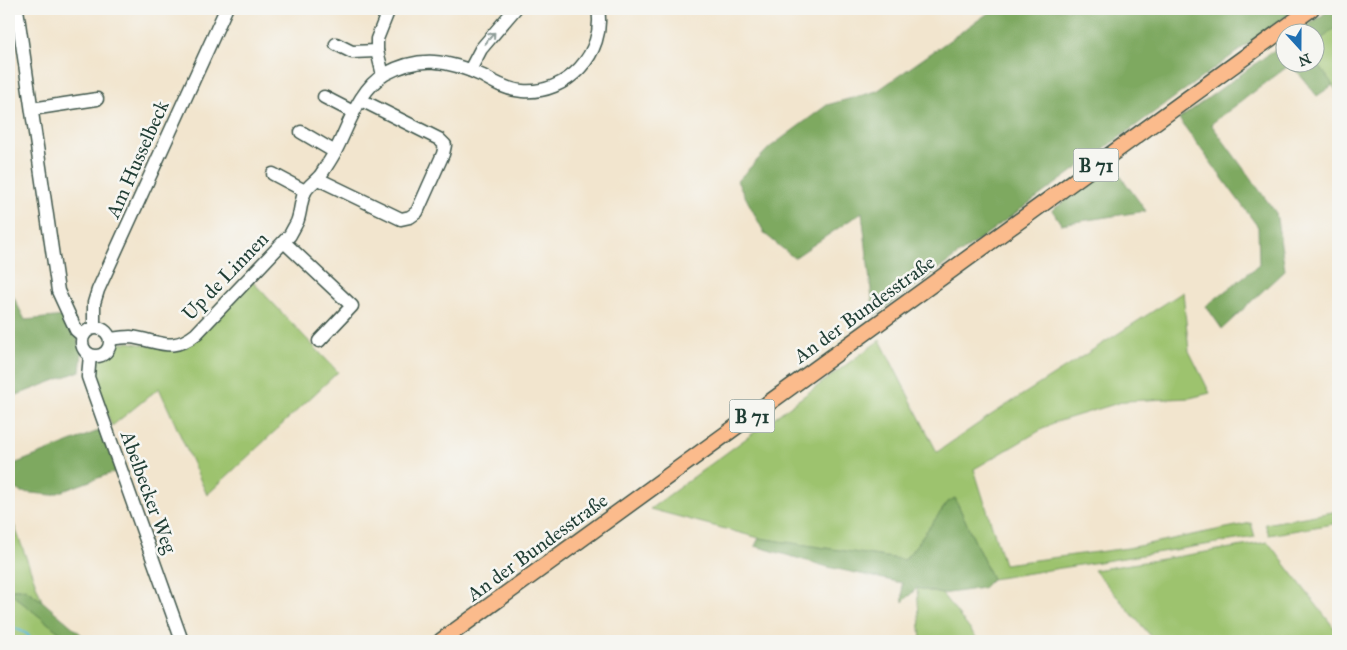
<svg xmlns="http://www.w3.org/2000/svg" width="1347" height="650" viewBox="0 0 1347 650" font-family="'IM FELL Great Primer',serif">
  <rect width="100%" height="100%" fill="#f6f6f2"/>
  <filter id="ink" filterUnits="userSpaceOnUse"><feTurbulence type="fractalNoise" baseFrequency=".02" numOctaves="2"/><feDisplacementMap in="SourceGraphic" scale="10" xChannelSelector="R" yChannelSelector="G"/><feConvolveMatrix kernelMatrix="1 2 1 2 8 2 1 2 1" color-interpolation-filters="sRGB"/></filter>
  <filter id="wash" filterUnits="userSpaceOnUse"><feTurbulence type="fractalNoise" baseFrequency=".0096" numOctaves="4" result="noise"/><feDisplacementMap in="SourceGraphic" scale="20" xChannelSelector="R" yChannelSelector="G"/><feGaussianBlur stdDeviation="1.12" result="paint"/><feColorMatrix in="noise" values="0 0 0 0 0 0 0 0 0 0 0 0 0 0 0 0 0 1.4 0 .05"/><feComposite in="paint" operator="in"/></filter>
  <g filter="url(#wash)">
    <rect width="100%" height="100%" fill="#f2e5ce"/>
    <!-- green -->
    <g fill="#9dc36e" stroke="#5e8051">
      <polygon points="1338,26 1338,93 1315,60 1314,44"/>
      <path d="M 253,282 L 338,372 L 207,495 L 159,388 L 112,426 L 92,376 L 93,358 C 103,360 109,353 114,344 L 127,342 L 170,349 Z"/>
      <polygon points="1183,292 1189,351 1210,393 1190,398 1125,401 1053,423 974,469 1004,564 1128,548 1251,523 1255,537 992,579 955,498 948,502 905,560 759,538 650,509 880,340 937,452 991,415"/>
      <polygon points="9,511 42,601 25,589 9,589"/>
      <polygon points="1338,511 1338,523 1269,535 1265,524"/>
      <polygon points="1268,542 1338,633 1338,641 1155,641 1094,570"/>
      <polygon points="917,588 942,594 979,641 921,641"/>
      <polygon points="9,592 70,641 9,641"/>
    </g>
    <!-- forest -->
    <g fill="#7ea961" stroke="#4e734a">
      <polygon points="994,9 1296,9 874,316 862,212 794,258 765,234 737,181 769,148 827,105 877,91"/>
      <polygon points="1331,9 1338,9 1338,26 1315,44 1314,32 1298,32"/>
      <polygon points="1284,43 1284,62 1314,62 1315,60 1333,85 1317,96 1291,64 1211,124 1276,213 1285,270 1222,329 1206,306 1259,265 1258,227 1179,119"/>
      <polygon points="1114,167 1146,211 1061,224 1052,210"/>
      <polygon points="9,288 25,320 65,316 78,334 78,344 82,353 80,371 9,398"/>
      <polygon points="101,430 117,471 52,495 21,492 9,486 9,466"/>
      <polygon points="955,498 992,579 983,588 942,594 917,588 903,602 902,583 828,567 755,546 759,538 905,560 948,502"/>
      <polygon points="9,589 25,589 42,601 89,641 70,641 9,592"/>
    </g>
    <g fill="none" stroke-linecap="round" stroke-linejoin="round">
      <!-- stream -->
      <polyline stroke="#59b8d8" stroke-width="2.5" points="9,625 27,634 30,638 30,641"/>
    </g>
  </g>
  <g filter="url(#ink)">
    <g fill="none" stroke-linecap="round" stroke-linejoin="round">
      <!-- minor casing -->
      <g stroke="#3f564b" stroke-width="15">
        <g id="minor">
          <polyline points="17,9 58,291 76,330 83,336"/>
          <polyline points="336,44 352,52 377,51 383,75"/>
          <polyline points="377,51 377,39 389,9"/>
          <polyline points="470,70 481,49 515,9"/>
          <polyline points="324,97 353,112"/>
          <polyline points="32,109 97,99"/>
          <polyline points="301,132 335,152"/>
          <polyline points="273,174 305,191"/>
          <polyline points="318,179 401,219 410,217 417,212 443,154 445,145 439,139 361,100"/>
          <polyline points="284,242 352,306 319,341"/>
          <polyline points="94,328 94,303 98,290 226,9"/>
          <circle cx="96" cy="342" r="14"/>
          <path d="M 110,339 C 117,338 124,337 130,337 C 158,340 171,354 196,334 L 290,235 C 292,231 295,226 297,222 C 301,213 300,201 305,192 C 308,185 318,180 322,173 C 327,165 332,158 336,150 C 349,125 359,89 385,74 C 420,55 448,60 483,76 C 495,83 508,90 522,91 C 567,95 606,53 598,9"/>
          <polyline points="90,355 88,377 182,641"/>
        </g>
      </g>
      <!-- major casing -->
      <g stroke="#3f564b" stroke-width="18">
        <polyline id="major" points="441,641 1311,9"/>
      </g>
      <!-- minor -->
      <use href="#minor" stroke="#fff" stroke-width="12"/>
      <!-- major -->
      <use href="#major" stroke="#fbbb8c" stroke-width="15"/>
    </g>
    <!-- one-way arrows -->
    <defs><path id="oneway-shaft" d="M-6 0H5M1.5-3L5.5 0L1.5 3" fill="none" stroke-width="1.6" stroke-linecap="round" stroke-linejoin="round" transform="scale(1.25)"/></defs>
    <use stroke="#8f9e9a" href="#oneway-shaft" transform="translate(490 38) rotate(-50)"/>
  </g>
  <g text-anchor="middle" stroke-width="5" stroke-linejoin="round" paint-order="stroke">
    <!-- shield labels -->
    <g fill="#f6f6f2" stroke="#60746d" stroke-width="1">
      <rect x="1073.5" y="148.5" width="45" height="33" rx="4"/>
      <rect x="729.5" y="399.5" width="45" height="33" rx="4"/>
    </g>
    <g font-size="19" font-weight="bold" fill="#1f3d34">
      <text x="1096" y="172">B 71</text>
      <text x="752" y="423">B 71</text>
    </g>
    <!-- street labels -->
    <g font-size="20" fill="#1f3d34" stroke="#f6f6f2">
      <text transform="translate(137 159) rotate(-66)" y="7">Am Husselbeck</text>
      <text transform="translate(225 276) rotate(-46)" y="7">Up de Linnen</text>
      <text transform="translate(864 309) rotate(-36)" y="7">An der Bundesstraße</text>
      <text transform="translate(149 492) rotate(70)" y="7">Abelbecker Weg</text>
      <text transform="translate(537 547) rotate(-36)" y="7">An der Bundesstraße</text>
    </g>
  </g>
  <!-- margin -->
  <rect width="1347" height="650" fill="none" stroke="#f6f6f2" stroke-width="30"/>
  <!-- north arrow -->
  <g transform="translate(1300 48) rotate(159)"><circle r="24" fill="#f6f6f2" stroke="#a0aca6"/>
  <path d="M0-4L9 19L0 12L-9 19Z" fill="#1f6fb2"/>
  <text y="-8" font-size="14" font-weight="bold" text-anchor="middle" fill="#1f3d34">N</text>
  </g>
</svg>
